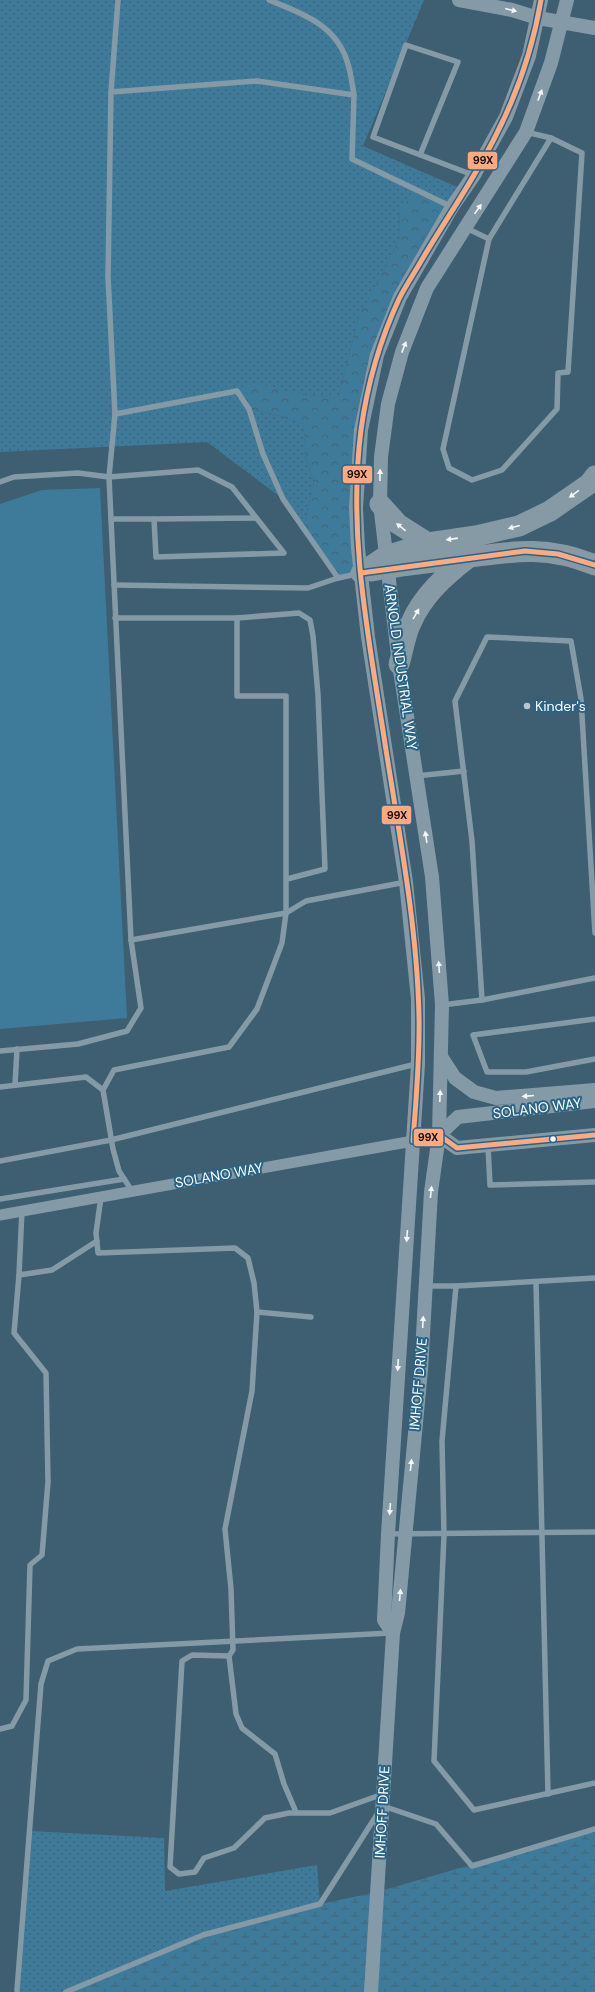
<svg xmlns="http://www.w3.org/2000/svg" width="595" height="1992" viewBox="0 0 595 1992" font-family="'DM Sans',sans-serif">
  <defs>
    <pattern id="grass-dots" width="8" height="8" patternUnits="userSpaceOnUse"><rect width="8" height="8" fill="#3e7b9b"/><path d="M2 2h.1M6 6h.1" fill="none" stroke="#456474" stroke-width="1.8" stroke-linecap="round"/></pattern>
    <pattern id="forest-crowns" width="20" height="18" patternUnits="userSpaceOnUse"><rect width="20" height="18" fill="#3e7b9b"/><path d="M2 6a3 3 0 1 1 6 0M12 15a3 3 0 1 1 6 0" fill="none" stroke="#456474"/></pattern>
    <pattern id="wetland-marsh" width="20" height="14" patternUnits="userSpaceOnUse"><rect width="20" height="14" fill="#3e7b9b"/><path d="M1 5h8M5 5V1M11 12h8M15 12V8" fill="none" stroke="#456474"/></pattern>
  </defs>
  <rect width="100%" height="100%" fill="#3e5e71"/>
  <!-- grass -->
  <g fill="url(#grass-dots)">
    <polygon points="0,0 424,0 363,146 464,190 452,207 399,208 400,236 382,275 359,316 338,398 300,394 249,409 277,415 303,424 306,458 314,482 303,529 283,499 207,442 0,452"/>
    <polygon points="30,1831 164,1838 165,1891 317,1865 320,1904 66,1992 17,1992"/>
  </g>
  <!-- forest -->
  <polygon fill="url(#forest-crowns)" points="419,191 452,207 400,297 361,430 361,573 338,578 303,529 314,482 306,458 303,424 277,415 249,409 237,391 251,383 300,394 338,398 359,316 382,275 400,236 399,208"/>
  <!-- wetland -->
  <polygon fill="url(#wetland-marsh)" points="595,1829 595,1992 66,1992 203,1935 320,1904 377,1892"/>
  <!-- garden -->
  <polygon fill="#3e7b9b" points="100,488 127,1018 0,1029 0,504 42,490"/>
  <g fill="none" stroke-linecap="round" stroke-linejoin="round">
    <!-- service -->
    <g stroke="#859aa7" stroke-width="5.5">
      <path d="M 269,0 C 301,13 335,24 347,61 C 351,72 352,84 354,95"/>
      <polyline points="111,92 118,0"/>
      <polyline points="420,155 458,62 406,45 373,137 473,175"/>
      <polyline points="466,228 489,239 443,449 449,468 472,480 502,470 557,409 558,373 568,372 582,153 551,138 526,132"/>
      <polyline points="489,239 551,138"/>
      <polyline points="115,414 237,391 249,409 263,454 283,499 338,578"/>
      <polyline points="0,482 14,477 78,473 109,477 198,470 232,487 284,553 156,557 154,519 111,519"/>
      <polyline points="154,519 256,518"/>
      <polyline points="114,585 308,588 338,578 357,574"/>
      <polyline points="115,618 237,618 237,696 286,696 286,913 131,940"/>
      <polyline points="237,618 299,613 310,620 313,636 318,695 325,869 287,879"/>
      <polyline points="416,776 464,771"/>
      <polyline points="482,1000 472,841 455,701 487,637 571,641 581,699 595,933"/>
      <polyline points="442,1005 482,1000 595,978"/>
      <polyline points="595,1019 473,1035 487,1072 526,1072 595,1059"/>
      <polyline points="0,1051 78,1044 127,1031 141,1008 131,940 109,477 115,414 108,277 111,92 257,81 354,95 352,159 452,207"/>
      <polyline points="15,1085 17,1049"/>
      <polyline points="0,1087 86,1077 103,1090"/>
      <polyline points="488,1146 490,1185 595,1182"/>
      <polyline points="0,1161 111,1140 416,1064"/>
      <polyline points="132,1191 119,1171 113,1149 103,1090 114,1070 229,1047 257,1009 282,943 286,913 306,901 406,882"/>
      <polyline points="101,1197 96,1233 98,1253 235,1248 248,1258 254,1283 257,1312 311,1317"/>
      <polyline points="0,1199 124,1179"/>
      <polyline points="22,1210 19,1275 52,1270 97,1241"/>
      <polyline points="536,1282 548,1794"/>
      <polyline points="425,1286 456,1286 595,1278"/>
      <polyline points="456,1286 442,1441 444,1535 434,1761 474,1810 595,1783"/>
      <polyline points="257,1312 252,1391 225,1529 231,1589 233,1650 229,1656 192,1655 182,1661 170,1867 179,1874 195,1872 204,1858 234,1848 265,1818 289,1813 330,1813 383,1794"/>
      <polyline points="388,1534 595,1532"/>
      <polyline points="229,1656 236,1714 242,1728 275,1754 284,1784 296,1812"/>
      <polyline points="0,1729 12,1726 26,1700 30,1565 42,1555 48,1482 46,1373 14,1333 19,1275"/>
      <polyline points="383,1806 436,1824 472,1866 595,1829"/>
      <polyline points="17,1990 41,1684 48,1661 77,1649 391,1633"/>
      <polyline points="66,1992 203,1935 320,1904 378,1813"/>
    </g>
    <!-- minor -->
    <polyline stroke="#859aa7" stroke-width="11" points="0,1215 413,1141"/>
    <!-- tertiary -->
    <g stroke="#859aa7" stroke-width="14">
      <polyline points="459,0 512,10 538,18 595,28"/>
      <polyline points="442,1058 455,1078 474,1092 496,1098 595,1090"/>
      <polyline points="439,1135 457,1148 595,1135"/>
      <polyline points="413,1141 439,1135 458,1117 595,1101"/>
      <polyline points="393,1633 384,1620 388,1534 418,1064 418,999 406,882 368,637 358,548 356,508 361,430 377,355 400,297 452,207 474,175 506,117 529,56 541,0"/>
      <polyline points="371,1992 393,1633 398,1613 421,1370 431,1192 439,1135 442,1005 432,877 399,664 380,504 381,457 388,404 402,352 427,288 526,132 551,63 567,0"/>
    </g>
    <!-- motorway -->
    <g stroke="#859aa5" stroke-width="21">
      <polyline points="380,504 398,524 428,543"/>
      <path d="M 371,571 C 399,566 428,563 456,559 C 510,552 543,544 595,565"/>
      <polyline points="361,573 386,556 428,543 476,536 519,526 550,511 589,484 595,476"/>
      <path d="M 399,664 C 403,651 405,635 411,623 C 423,595 445,576 468,558"/>
    </g>
    <!-- bus-1 casing -->
    <g stroke="#296486" stroke-width="8">
      <g id="bus-1">
        <path d="M 541,0 C 533,47 518,92 496,135 C 474,180 445,220 420,263 C 413,275 405,287 399,299 C 380,340 367,386 361,430 C 347,538 370,644 386,750 C 400,838 417,927 419,1016 C 420,1058 416,1099 413,1141 L 439,1135 L 457,1148 L 595,1135"/>
        <polyline points="361,573 525,551 558,554 595,565"/>
      </g>
    </g>
    <!-- bus-1 -->
    <use href="#bus-1" stroke="#ffa980" stroke-width="5"/>
  </g>
  <!-- one-way arrows -->
  <defs><path id="oneway-solid" d="M-6-.8H1V-3.2L6.5 0L1 3.2V.8H-6Z"/></defs>
  <g fill="#f3f5f6">
    <use href="#oneway-solid" transform="translate(511 10) rotate(14)"/>
    <use href="#oneway-solid" transform="translate(540 95) rotate(-70)"/>
    <use href="#oneway-solid" transform="translate(478 209) rotate(-55)"/>
    <use href="#oneway-solid" transform="translate(404 347) rotate(-69)"/>
    <use href="#oneway-solid" transform="translate(380 475) rotate(-89)"/>
    <use href="#oneway-solid" transform="translate(574 494) rotate(144)"/>
    <use href="#oneway-solid" transform="translate(401 527) rotate(-141)"/>
    <use href="#oneway-solid" transform="translate(514 527) rotate(165)"/>
    <use href="#oneway-solid" transform="translate(452 539) rotate(172)"/>
    <use href="#oneway-solid" transform="translate(416 614) rotate(-60)"/>
    <use href="#oneway-solid" transform="translate(426 837) rotate(-99)"/>
    <use href="#oneway-solid" transform="translate(439 967) rotate(-94)"/>
    <use href="#oneway-solid" transform="translate(440 1096) rotate(-88)"/>
    <use href="#oneway-solid" transform="translate(528 1096) rotate(175)"/>
    <use href="#oneway-solid" transform="translate(431 1192) rotate(-84)"/>
    <use href="#oneway-solid" transform="translate(407 1236) rotate(94)"/>
    <use href="#oneway-solid" transform="translate(423 1322) rotate(-87)"/>
    <use href="#oneway-solid" transform="translate(398 1365) rotate(93)"/>
    <use href="#oneway-solid" transform="translate(411 1465) rotate(-84)"/>
    <use href="#oneway-solid" transform="translate(390 1509) rotate(94)"/>
    <use href="#oneway-solid" transform="translate(400 1595) rotate(-85)"/>
  </g>
  <!-- markers -->
  <circle fill="#bbc7cd" stroke="#296486" stroke-width="1.5" cx="527" cy="706" r="4"/>
  <circle fill="#fff" stroke="#296486" stroke-width="1.5" cx="553" cy="1139" r="3.5"/>
  <g text-anchor="middle" stroke-width="4" stroke-linejoin="round" paint-order="stroke">
    <!-- street labels -->
    <g font-size="14" fill="#fff" stroke="#296486">
      <text transform="translate(401 667) rotate(82)" y="5">ARNOLD INDUSTRIAL WAY</text>
      <text transform="translate(537 1108) rotate(-7)" y="5">SOLANO WAY</text>
      <text transform="translate(219 1175) rotate(-10)" y="5">SOLANO WAY</text>
      <text transform="translate(418 1384) rotate(-85)" y="5">IMHOFF DRIVE</text>
      <text transform="translate(382 1812) rotate(-87)" y="5">IMHOFF DRIVE</text>
    </g>
    <!-- poi labels -->
    <g font-size="14" fill="#fff" stroke="#296486" text-anchor="start">
      <text x="535" y="711">Kinder's</text>
    </g>
  </g>
  <g stroke="#296486" stroke-width="1.5">
    <rect x="467" y="151" width="31" height="19" rx="4" fill="#ffa980"/>
    <rect x="342" y="465" width="31" height="19" rx="4" fill="#ffa980"/>
    <rect x="381" y="805" width="31" height="20" rx="4" fill="#ffa980"/>
    <rect x="413" y="1128" width="31" height="19" rx="4" fill="#ffa980"/>
  </g>
  <g font-size="11" text-anchor="middle" font-weight="bold" fill="#111">
    <text x="483" y="164">99X</text>
    <text x="357" y="478">99X</text>
    <text x="397" y="819">99X</text>
    <text x="428" y="1141">99X</text>
  </g>
</svg>
